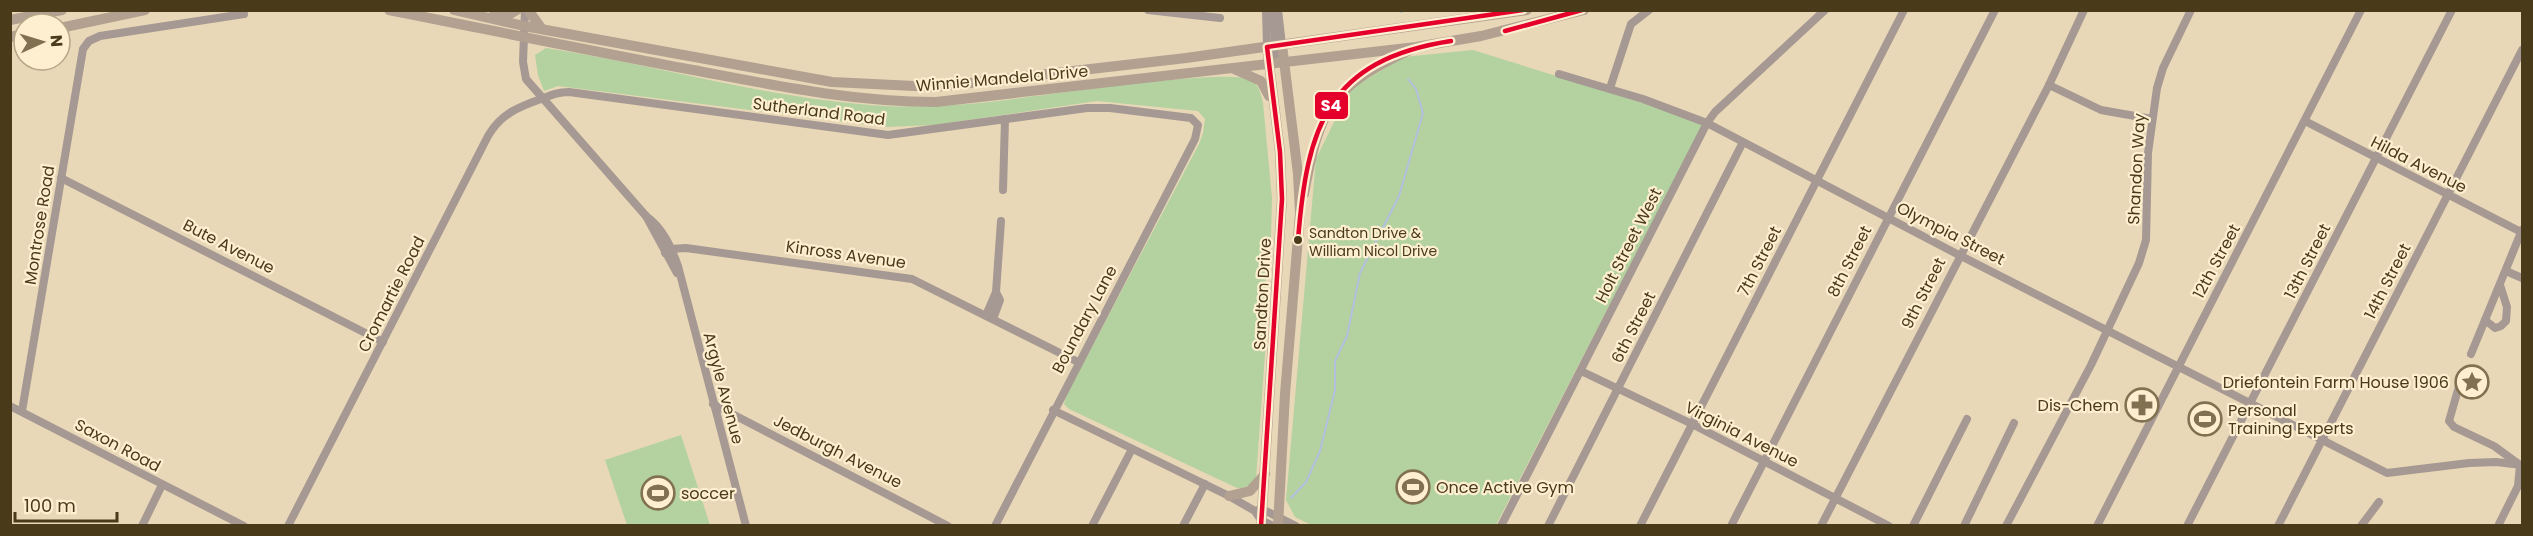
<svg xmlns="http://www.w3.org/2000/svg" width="2533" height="536" viewBox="0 0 2533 536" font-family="Poppins,sans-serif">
  <rect width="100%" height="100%" fill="#e8d8b7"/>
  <!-- green -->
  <g fill="#b4d1a0">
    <path d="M 546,48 C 659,65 771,100 885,106 C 931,108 976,104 1021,98 C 1056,94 1230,68 1251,80 C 1259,85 1261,94 1263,103 L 1272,198 L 1271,237 L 1264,259 L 1266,287 L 1266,340 L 1256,479 C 1250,486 1246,489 1237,488 L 1069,409 L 1064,404 L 1066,396 L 1199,144 L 1203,133 L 1205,119 L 1198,111 L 1097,101 L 934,125 L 887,127 L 558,86 L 544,91 L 538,75 L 535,55 Z"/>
    <polygon points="1473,50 1704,122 1496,525 1311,525 1295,517 1286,500 1316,159 1350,89 1404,57"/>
    <polygon points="681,435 710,525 627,525 605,460"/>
  </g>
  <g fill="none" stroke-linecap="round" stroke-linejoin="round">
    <!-- stream -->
    <g stroke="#b2c0de" stroke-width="2">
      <polyline points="1401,12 1402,10"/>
      <polyline points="1291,498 1306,482 1320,451 1335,390 1335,361 1347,336 1360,273 1399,196 1423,113 1416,89 1408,79"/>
    </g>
    <!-- minor -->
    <g stroke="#a69892" stroke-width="8">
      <path d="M 525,10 L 523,62 L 526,79 L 646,216 C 663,228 671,247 678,266 L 746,526"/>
      <polyline points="1148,10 1220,18"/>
      <polyline points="1266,10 1267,47"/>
      <polyline points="1273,10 1276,63"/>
      <polyline points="1278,10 1282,45"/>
      <polyline points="1559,74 1643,99 1707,123 1959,255 2387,473 2469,463 2496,462 2522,465"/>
      <polyline points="2049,85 2101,110 2152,119"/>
      <polyline points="1610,88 1631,24 1649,10"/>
      <polyline points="2305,121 2521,232"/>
      <polyline points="61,178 383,342"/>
      <polyline points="1003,190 1005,119"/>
      <polyline points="646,216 677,273"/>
      <polyline points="665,253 671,249 686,248 912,279 1078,362"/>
      <polyline points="2506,271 2522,278"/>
      <polyline points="986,315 996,292 1001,221"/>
      <polyline points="993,319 1000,300 996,292"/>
      <polyline points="2485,320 2495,328 2501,326 2506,321 2507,307 2500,285"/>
      <polyline points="2471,354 2522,230"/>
      <polyline points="1581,371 1692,424 1889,526"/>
      <polyline points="2462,376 2449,421 2454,427 2494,446 2520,465 2518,486 2498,526"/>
      <polyline points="713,404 948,526"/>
      <polyline points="10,406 244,526"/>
      <polyline points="1053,410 1229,496 1255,511 1261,520 1273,526"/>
      <polyline points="22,411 83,49 89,41 100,36 244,14"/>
      <polyline points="1258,510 1262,509 1296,526"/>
      <polyline points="142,526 162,485"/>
      <path d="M 288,526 L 488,136 C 501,114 518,107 541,99 C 551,95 558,92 569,92 L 888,135 L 1087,108 L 1110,108 L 1191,118 L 1198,125 L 1195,139 L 995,526"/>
      <polyline points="1092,526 1132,449"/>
      <polyline points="1183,526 1205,484"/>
      <polyline points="1501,526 1707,123 1715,112 1825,10"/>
      <polyline points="1548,526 1743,142"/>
      <polyline points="1640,526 1904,10"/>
      <polyline points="1731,526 1995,10"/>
      <polyline points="1821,526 2049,85 2084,10"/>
      <polyline points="1913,526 1967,419"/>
      <polyline points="1964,526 2014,423"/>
      <polyline points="2006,526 2091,365 2139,263 2146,240 2148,153 2157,88 2163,68 2191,10"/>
      <polyline points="2097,526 2361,10"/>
      <polyline points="2187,526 2452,10"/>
      <polyline points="2278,526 2522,50"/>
      <polyline points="2361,526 2379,502"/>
    </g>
    <!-- major -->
    <g stroke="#b2a191" stroke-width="10">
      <path d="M 389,10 C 490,30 591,51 693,70 C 773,85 853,102 936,102 L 1416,47 L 1481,36 L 1584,10"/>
      <polyline points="454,10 524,26 832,82 935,87 1186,58 1527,10"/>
      <polyline points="528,10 542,29"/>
      <polyline points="493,16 510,14 517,10"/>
      <polyline points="10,20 62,10"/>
      <polyline points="60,28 145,10"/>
      <polyline points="10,37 24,34"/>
      <polyline points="1234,69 1261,81 1269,96"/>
      <path d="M 1304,194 C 1320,107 1330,88 1410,50"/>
      <polyline points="1229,496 1250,491 1265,474"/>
      <polyline points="1261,526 1282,199 1280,152 1267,47"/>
      <polyline points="1278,526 1285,394 1300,213 1298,174 1282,45"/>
    </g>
    <!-- bus-1 casing -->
    <g stroke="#feefd1" stroke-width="9">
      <g id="bus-1">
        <polyline points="1505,31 1582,10"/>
        <path d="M 1298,240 C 1307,127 1327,60 1451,41"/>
        <polyline points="1261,526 1282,199 1280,152 1267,47 1523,10"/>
      </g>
    </g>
    <!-- bus-1 -->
    <use href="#bus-1" stroke="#e4002b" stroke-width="4.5"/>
  </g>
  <!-- icons -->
  <defs>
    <g id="sight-ring" transform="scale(1.725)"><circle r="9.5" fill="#feefd1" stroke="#817150" stroke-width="1.5"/><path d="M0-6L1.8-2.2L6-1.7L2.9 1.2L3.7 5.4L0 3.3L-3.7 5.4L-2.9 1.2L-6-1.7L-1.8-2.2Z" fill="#817150"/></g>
    <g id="pharmacy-ring" transform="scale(1.725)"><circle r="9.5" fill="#feefd1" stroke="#817150" stroke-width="1.5"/><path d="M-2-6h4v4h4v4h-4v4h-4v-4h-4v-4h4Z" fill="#817150"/></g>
    <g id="stadium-ring" transform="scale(1.725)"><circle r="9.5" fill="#feefd1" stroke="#817150" stroke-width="1.5"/><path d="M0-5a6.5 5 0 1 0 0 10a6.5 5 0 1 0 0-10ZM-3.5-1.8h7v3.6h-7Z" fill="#817150"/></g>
  </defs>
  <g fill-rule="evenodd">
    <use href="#sight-ring" x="2472" y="382"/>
    <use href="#pharmacy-ring" x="2142" y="405"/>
    <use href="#stadium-ring" x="2205" y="419"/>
    <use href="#stadium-ring" x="1413" y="487"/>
    <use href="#stadium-ring" x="658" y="493"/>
  </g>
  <!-- markers -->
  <circle fill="#493a19" stroke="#feefd1" stroke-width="2" cx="1298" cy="240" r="5"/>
  <g text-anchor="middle" stroke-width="4.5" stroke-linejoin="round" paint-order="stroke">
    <!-- bus labels -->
    <g font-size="14" fill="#493a19" stroke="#feefd1" text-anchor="start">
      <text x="1309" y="238">Sandton Drive &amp;<tspan x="1309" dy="18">William Nicol Drive</tspan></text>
    </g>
    <!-- street labels -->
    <g font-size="16" fill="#493a19" stroke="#feefd1">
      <text transform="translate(1002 78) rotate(-5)" y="6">Winnie Mandela Drive</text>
      <text transform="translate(819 111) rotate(7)" y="6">Sutherland Road</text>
      <text transform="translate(2419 164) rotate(27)" y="6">Hilda Avenue</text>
      <text transform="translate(2136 169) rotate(-87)" y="6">Shandon Way</text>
      <text transform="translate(39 225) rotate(-81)" y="6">Montrose Road</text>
      <text transform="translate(1951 233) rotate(27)" y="6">Olympia Street</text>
      <text transform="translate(1628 245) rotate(-63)" y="6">Holt Street West</text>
      <text transform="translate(229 246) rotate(27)" y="6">Bute Avenue</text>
      <text transform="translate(846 254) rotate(8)" y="6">Kinross Avenue</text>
      <text transform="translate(1759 261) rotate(-63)" y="6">7th Street</text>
      <text transform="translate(1849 261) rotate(-63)" y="6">8th Street</text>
      <text transform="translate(2216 261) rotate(-62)" y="6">12th Street</text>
      <text transform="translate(2307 261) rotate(-63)" y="6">13th Street</text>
      <text transform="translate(2387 281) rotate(-63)" y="6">14th Street</text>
      <text transform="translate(1923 293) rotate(-63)" y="6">9th Street</text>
      <text transform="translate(391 294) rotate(-63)" y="6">Cromartie Road</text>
      <text transform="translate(1262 294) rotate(-87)" y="6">Sandton Drive</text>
      <text transform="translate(1084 319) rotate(-62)" y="6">Boundary Lane</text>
      <text transform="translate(1633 327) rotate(-63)" y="6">6th Street</text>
      <text transform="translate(724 388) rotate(75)" y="6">Argyle Avenue</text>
      <text transform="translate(1742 434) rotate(27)" y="6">Virginia Avenue</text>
      <text transform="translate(118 445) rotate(28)" y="6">Saxon Road</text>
      <text transform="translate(838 451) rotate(27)" y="6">Jedburgh Avenue</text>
    </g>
    <!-- poi labels -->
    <g font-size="16" fill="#493a19" stroke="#feefd1" text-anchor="start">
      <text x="2449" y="388" text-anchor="end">Driefontein Farm House 1906</text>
      <text x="2119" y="411" text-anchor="end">Dis-Chem</text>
      <text x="2228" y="416">Personal<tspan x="2228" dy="18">Training Experts</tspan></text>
      <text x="1436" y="493">Once Active Gym</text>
      <text x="681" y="499">soccer</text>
    </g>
  </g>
  <rect stroke="#feefd1" stroke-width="2" x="1314" y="91" width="35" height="29" rx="6" fill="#e4002b"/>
  <g font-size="16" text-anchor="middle" font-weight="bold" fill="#fff">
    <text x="1331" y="111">S4</text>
  </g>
  <!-- border -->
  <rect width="2533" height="536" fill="none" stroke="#493a19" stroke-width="24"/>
  <!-- north arrow -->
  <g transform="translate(42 42) rotate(86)"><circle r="28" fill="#feefd1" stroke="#b6a787" stroke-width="1.5"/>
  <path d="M0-4.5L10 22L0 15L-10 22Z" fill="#817150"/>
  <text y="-9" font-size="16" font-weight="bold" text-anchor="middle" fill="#493a19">N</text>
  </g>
  <!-- scale -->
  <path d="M15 512v9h102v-9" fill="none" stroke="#493a19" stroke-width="3"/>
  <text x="24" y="512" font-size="18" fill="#493a19" stroke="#feefd1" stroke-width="4.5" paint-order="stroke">100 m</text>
</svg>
